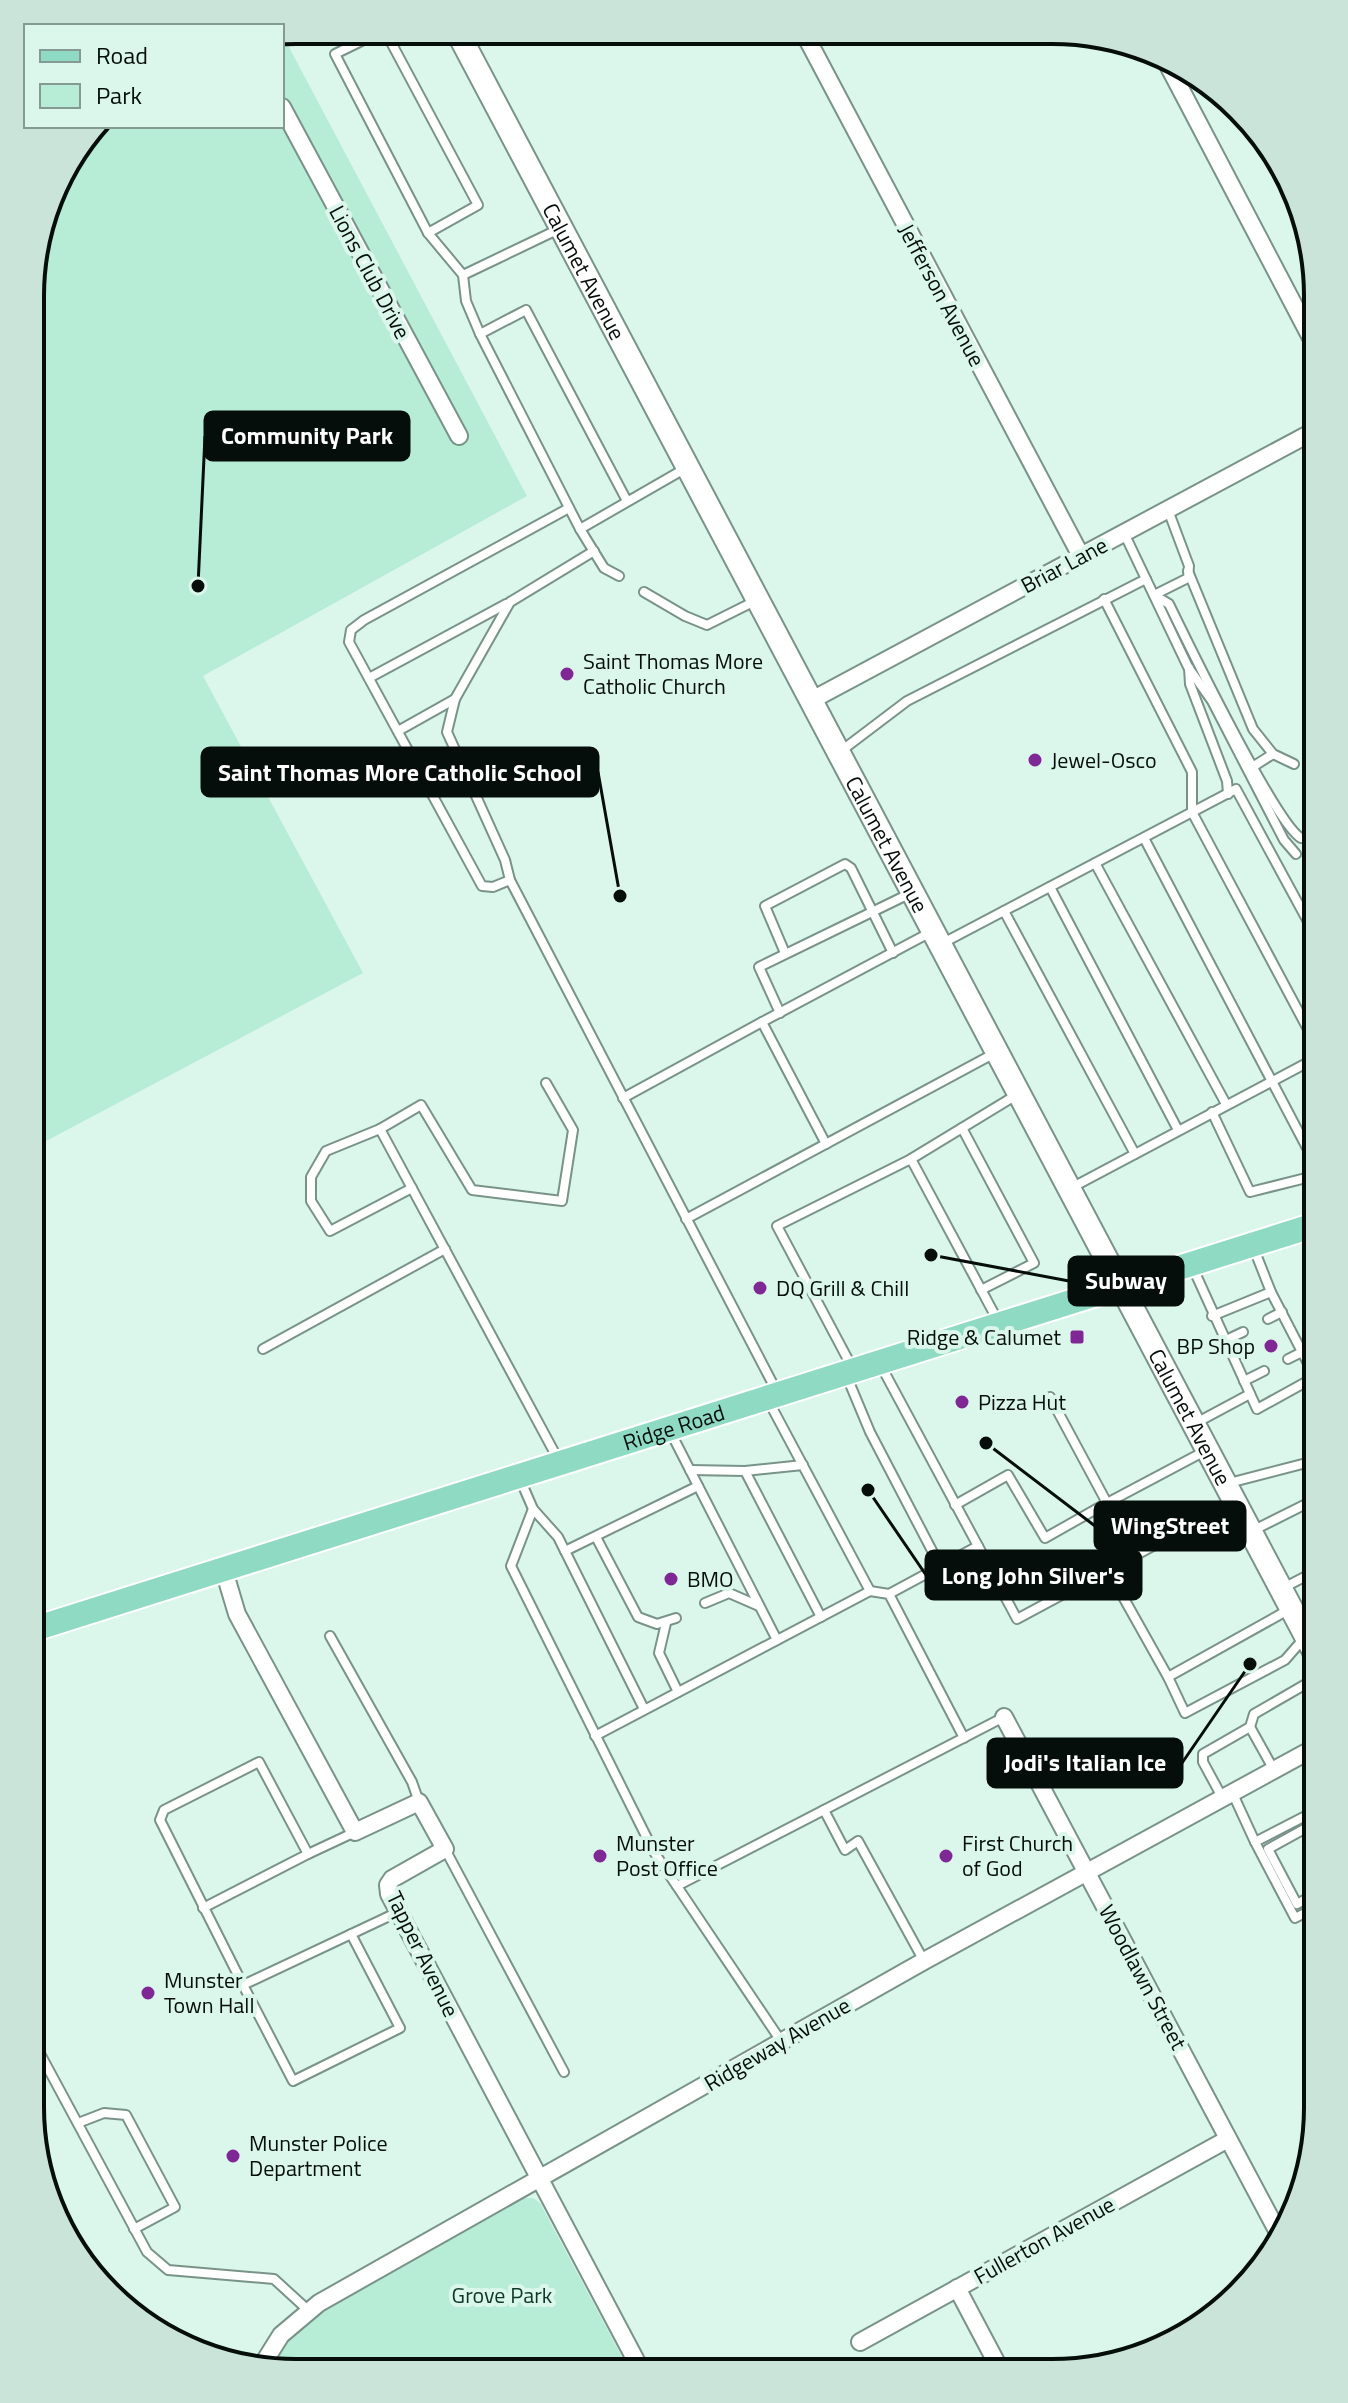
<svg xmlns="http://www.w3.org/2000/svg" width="1348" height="2403" viewBox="0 0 1348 2403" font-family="'Titillium Web',sans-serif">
  <rect width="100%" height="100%" fill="#dbf7ec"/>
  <!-- green -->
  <g fill="#b7ecd7">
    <polygon points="282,34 527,496 203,676 363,973 31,1149 32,262 58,178 97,126 282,126"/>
    <polygon points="522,2198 533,2198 540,2203 630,2372 267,2371 277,2349 316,2310"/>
  </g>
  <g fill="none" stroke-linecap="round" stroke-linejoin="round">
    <!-- lane casing -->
    <g stroke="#799388" stroke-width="12">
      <g id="lane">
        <polyline points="382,31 335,54 428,233 463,275 466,301 480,334 580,529 604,568 619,576"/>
        <polyline points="385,31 478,205 428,233"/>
        <polyline points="463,275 559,229"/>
        <polyline points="480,334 526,310 627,501"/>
        <polyline points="580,529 686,468"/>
        <polyline points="1124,533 1188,667 1212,701 1284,840 1296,854"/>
        <polyline points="594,551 510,602 455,699 447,732 505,860 510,880 776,1390"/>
        <polyline points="1188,571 1253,729 1273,754 1294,764"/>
        <polyline points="644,592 685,616 707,625 757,600"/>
        <path d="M 1154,595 L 1169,604 C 1187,641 1276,824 1301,838"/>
        <polyline points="1154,595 1188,578 1189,566 1168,510"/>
        <polyline points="1104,599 1192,772 1192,812 1318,1048"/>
        <polyline points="1189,668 1190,684 1227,781 1228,794"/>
        <polyline points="369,678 506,604"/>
        <polyline points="398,731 455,699"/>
        <polyline points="841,751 907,701 1146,579"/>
        <polyline points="1254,766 1273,754"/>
        <polyline points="1313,778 1318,784"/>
        <polyline points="1144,838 1318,1169"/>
        <polyline points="1095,863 1226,1104"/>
        <polyline points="510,880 493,887 482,886 349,642 351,630 364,620 569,508"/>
        <polyline points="1050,887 1178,1130"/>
        <polyline points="1004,911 1135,1154"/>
        <polyline points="943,943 1236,789 1318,940"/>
        <polyline points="785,953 765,906 845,864 851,868 893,953"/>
        <polyline points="780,1013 759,967 911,893"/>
        <polyline points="546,1083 573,1130 562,1201 472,1190 421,1105 380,1129 559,1461"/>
        <polyline points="623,1098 762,1022"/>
        <polyline points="1212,1112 1250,1192 1318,1175"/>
        <polyline points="962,1128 1034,1263 981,1290"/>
        <polyline points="380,1129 326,1151 311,1177 311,1201 330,1231 412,1188"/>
        <polyline points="826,1144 762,1022 931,932"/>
        <polyline points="1071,1188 1318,1057"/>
        <polyline points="686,1219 995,1053"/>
        <polyline points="1192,1266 1257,1409 1315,1377 1271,1292 1254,1249"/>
        <polyline points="1212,1316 1271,1292"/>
        <polyline points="1268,1319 1282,1312"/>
        <polyline points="998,1321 911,1159 1018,1094"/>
        <polyline points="1224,1341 1243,1332"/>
        <polyline points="263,1349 445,1249"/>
        <polyline points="1288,1359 1302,1352"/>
        <polyline points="880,1364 978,1546 889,1594"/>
        <polyline points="853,1369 777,1226 911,1159"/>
        <polyline points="847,1377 870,1432 940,1566"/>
        <polyline points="1244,1381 1264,1371"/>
        <polyline points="1050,1397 1107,1503 1205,1451"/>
        <polyline points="769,1402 870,1591"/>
        <polyline points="1194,1424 1250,1394"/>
        <polyline points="671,1433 777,1640"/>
        <polyline points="803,1465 745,1471 821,1617"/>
        <polyline points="690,1470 745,1471"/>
        <polyline points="520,1479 533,1509 558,1537 644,1709"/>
        <polyline points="1229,1483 1318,1460"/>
        <polyline points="955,1505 1008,1475 1045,1538 1107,1503"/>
        <polyline points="533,1509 511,1566 654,1852 781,2041"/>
        <polyline points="1254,1530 1318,1498"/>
        <polyline points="596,1537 638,1617 657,1624 676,1618"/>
        <polyline points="978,1546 1017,1619 1233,1503"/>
        <polyline points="565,1551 698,1486"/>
        <polyline points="1108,1570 1168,1677 1290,1609"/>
        <polyline points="1283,1588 1318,1570"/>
        <polyline points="705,1603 729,1593 759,1606"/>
        <polyline points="666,1623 659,1653 678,1692"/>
        <polyline points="330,1636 412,1782 419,1802"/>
        <polyline points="1168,1677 1185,1713 1285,1660 1305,1637"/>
        <polyline points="1250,1727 1274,1770"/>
        <polyline points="595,1736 870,1591 889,1594 964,1738"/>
        <polyline points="1232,1792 1255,1842"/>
        <polyline points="1222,1797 1203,1762 1203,1754 1250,1727 1254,1714 1318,1677"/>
        <polyline points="824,1810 845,1850 858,1841 924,1961"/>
        <polyline points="355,1832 308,1854 259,1762 164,1810 160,1820 243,1985 398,1912"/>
        <polyline points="445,1849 564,2072"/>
        <polyline points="677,1886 1004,1717"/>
        <polyline points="1317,1893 1297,1904 1268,1849 1317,1822"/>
        <polyline points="1317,1907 1295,1918 1255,1842 1317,1810"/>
        <polyline points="203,1908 308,1854"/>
        <polyline points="1317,1948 1317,1947"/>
        <polyline points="243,1985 293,2081 400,2028 351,1934"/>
        <polyline points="30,2035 147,2252 168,2270 274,2279 309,2311"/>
        <polyline points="78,2123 104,2113 126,2115 175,2207 134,2229"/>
      </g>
    </g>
    <!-- street casing -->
    <g stroke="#799388" stroke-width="20">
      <g id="street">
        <polyline points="804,33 1081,556"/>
        <polyline points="1169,67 1318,351"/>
        <polyline points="282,107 459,436"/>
        <polyline points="810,701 1318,429"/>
        <polyline points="223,1567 237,1614 355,1832 419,1802 445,1849 392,1879 388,1885 389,1894 642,2372"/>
        <polyline points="1004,1717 1281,2238"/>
        <polyline points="957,2288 1002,2373"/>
        <polyline points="860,2342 1228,2139"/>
        <polyline points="259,2370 281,2335 319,2303 924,1961 1318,1746"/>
      </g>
    </g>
    <!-- secondary casing -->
    <g stroke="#799388" stroke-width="26">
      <g id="secondary">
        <path id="s1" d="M 457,31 L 1318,1659"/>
      </g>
    </g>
    <!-- primary casing -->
    <g stroke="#fff" stroke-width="28">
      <g id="primary">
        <path id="s2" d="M 31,1630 L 1318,1224"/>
      </g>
    </g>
    <!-- lane -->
    <use href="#lane" stroke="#fff" stroke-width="8"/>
    <!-- street -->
    <use href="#street" stroke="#fff" stroke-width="16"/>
    <!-- secondary -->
    <use href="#secondary" stroke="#fff" stroke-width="22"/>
    <!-- primary -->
    <use href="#primary" stroke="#8edac3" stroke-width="24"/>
  </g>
  <!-- markers -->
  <g fill="#7f2794" stroke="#dbf7ec" stroke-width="3">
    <circle cx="567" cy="674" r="8"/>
    <circle cx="1035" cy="760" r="8"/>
    <circle cx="760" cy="1288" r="8"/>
    <rect x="1069" y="1329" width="16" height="16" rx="4"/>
    <circle cx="1271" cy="1346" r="8"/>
    <circle cx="962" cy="1402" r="8"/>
    <circle cx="671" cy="1579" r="8"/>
    <circle cx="600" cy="1856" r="8"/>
    <circle cx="946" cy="1856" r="8"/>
    <circle cx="148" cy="1993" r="8"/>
    <circle cx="233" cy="2156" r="8"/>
  </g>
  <g text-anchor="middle" stroke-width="8" stroke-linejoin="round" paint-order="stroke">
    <!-- street labels -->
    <g font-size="22" fill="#050e0a" stroke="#dbf7ec">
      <text transform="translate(370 272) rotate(62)" y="8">Lions Club Drive</text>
      <text dy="8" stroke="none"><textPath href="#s1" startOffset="272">Calumet Avenue</textPath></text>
      <text transform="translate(942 295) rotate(62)" y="8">Jefferson Avenue</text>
      <text transform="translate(1064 565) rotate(-28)" y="8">Briar Lane</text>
      <text dy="8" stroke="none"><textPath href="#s1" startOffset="920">Calumet Avenue</textPath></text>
      <text dy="8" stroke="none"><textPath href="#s1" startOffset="1568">Calumet Avenue</textPath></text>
      <text dy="8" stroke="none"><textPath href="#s2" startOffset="674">Ridge Road</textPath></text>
      <text transform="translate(423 1954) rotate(64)" y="8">Tapper Avenue</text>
      <text transform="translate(1143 1977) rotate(62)" y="8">Woodlawn Street</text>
      <text transform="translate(777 2044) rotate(-30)" y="8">Ridgeway Avenue</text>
      <text transform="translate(1044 2240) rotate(-29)" y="8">Fullerton Avenue</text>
    </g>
    <!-- poi labels -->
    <g font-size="22" fill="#050e0a" stroke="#dbf7ec" text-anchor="start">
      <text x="583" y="669">Saint Thomas More<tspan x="583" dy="25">Catholic Church</tspan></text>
      <text x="1051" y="768">Jewel-Osco</text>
      <text x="776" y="1296">DQ Grill &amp; Chill</text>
      <text x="1061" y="1345" text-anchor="end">Ridge &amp; Calumet</text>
      <text x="1255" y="1354" text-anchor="end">BP Shop</text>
      <text x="978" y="1410">Pizza Hut</text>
      <text x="687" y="1587">BMO</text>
      <text x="616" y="1851">Munster<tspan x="616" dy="25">Post Office</tspan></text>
      <text x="962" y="1851">First Church<tspan x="962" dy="25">of God</tspan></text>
      <text x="164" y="1988">Munster<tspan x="164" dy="25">Town Hall</tspan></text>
      <text x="249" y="2151">Munster Police<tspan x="249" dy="25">Department</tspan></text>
    </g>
    <!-- park labels -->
    <g font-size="22" fill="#0c372a" stroke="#dbf7ec">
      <text x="502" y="2303">Grove Park</text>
    </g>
  </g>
  <!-- crop -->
  <path d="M0 0H1348V2403H0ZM296 44H1052A252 252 0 0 1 1304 296V2107A252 252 0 0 1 1052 2359H296A252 252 0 0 1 44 2107V296A252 252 0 0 1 296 44Z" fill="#cae4da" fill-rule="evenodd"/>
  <path fill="none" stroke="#050e0a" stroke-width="4" d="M296 44H1052A252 252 0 0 1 1304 296V2107A252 252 0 0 1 1052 2359H296A252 252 0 0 1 44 2107V296A252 252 0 0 1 296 44Z"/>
  <!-- callouts -->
  <path fill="none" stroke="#050e0a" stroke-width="3" d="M198 586L205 436M620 896L598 772M931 1255L1069 1281M986 1443L1095 1526M868 1490L926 1575M1250 1664L1182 1763"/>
  <g fill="#050e0a" stroke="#dbf7ec" stroke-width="3">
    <circle cx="198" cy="586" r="8"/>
    <circle cx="620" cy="896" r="8"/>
    <circle cx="931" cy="1255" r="8"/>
    <circle cx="986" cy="1443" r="8"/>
    <circle cx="868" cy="1490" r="8"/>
    <circle cx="1250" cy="1664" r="8"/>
  </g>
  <g fill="#050e0a" stroke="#050e0a" stroke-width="3">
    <rect x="205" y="412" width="204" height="48" rx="8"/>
    <rect x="202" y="748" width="396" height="48" rx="8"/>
    <rect x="1069" y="1257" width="114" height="48" rx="8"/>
    <rect x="1095" y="1502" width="150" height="48" rx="8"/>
    <rect x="926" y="1551" width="215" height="48" rx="8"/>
    <rect x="988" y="1739" width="194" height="48" rx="8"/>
  </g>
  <g font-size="24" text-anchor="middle" font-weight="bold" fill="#fff">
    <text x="307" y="444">Community Park</text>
    <text x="400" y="781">Saint Thomas More Catholic School</text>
    <text x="1126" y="1289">Subway</text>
    <text x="1170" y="1534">WingStreet</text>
    <text x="1033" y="1584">Long John Silver's</text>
    <text x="1085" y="1771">Jodi's Italian Ice</text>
  </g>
  <!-- legend -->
  <rect x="24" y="24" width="260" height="104" fill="#dbf7ec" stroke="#859a92" stroke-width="2"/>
  <rect x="40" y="50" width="40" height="12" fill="#8edac3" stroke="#859a92" stroke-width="2"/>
  <text x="96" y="64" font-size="24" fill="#050e0a">Road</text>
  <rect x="40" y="84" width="40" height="24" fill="#b7ecd7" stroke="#859a92" stroke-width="2"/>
  <text x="96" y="104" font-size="24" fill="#050e0a">Park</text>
</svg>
